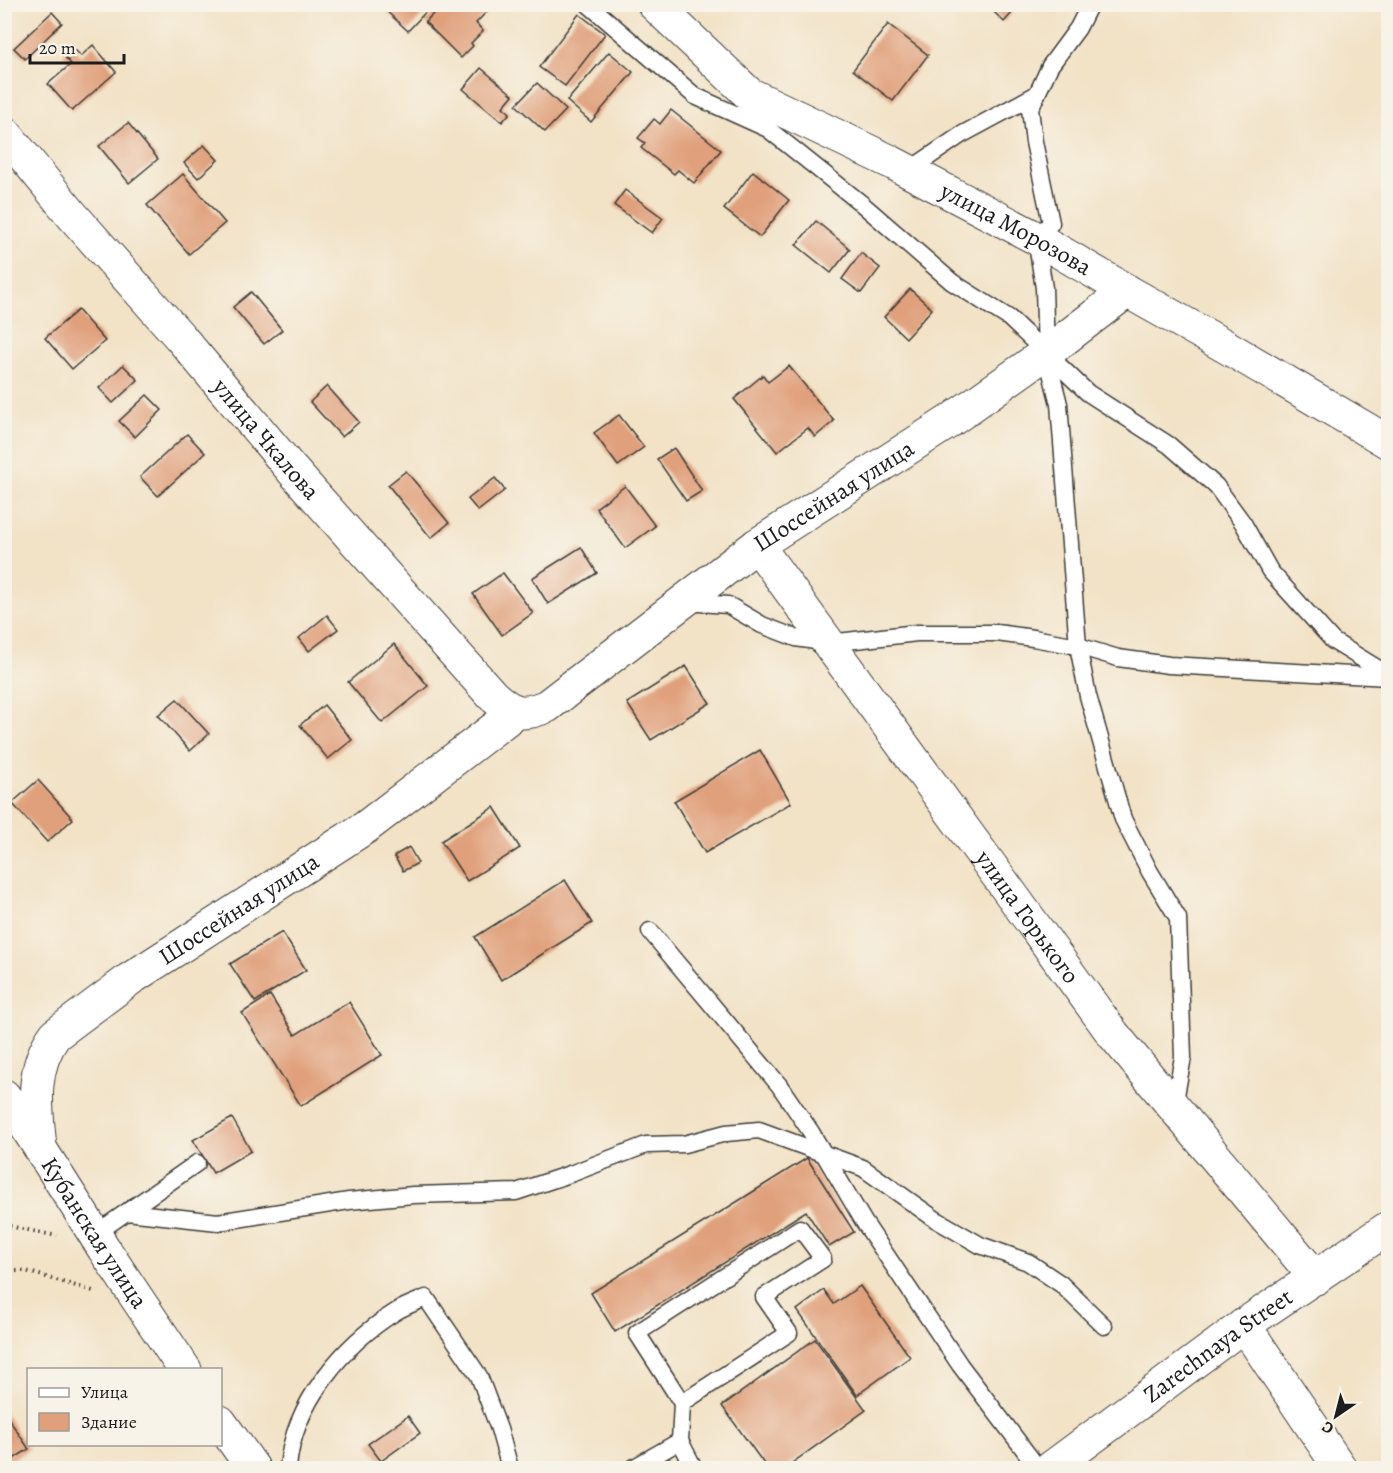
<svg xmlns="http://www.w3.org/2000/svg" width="1393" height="1473" viewBox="0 0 1393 1473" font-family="Alegreya,serif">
  <rect width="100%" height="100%" fill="#f7f3e8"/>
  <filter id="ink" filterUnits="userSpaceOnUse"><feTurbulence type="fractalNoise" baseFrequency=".0167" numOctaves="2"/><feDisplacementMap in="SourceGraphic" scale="12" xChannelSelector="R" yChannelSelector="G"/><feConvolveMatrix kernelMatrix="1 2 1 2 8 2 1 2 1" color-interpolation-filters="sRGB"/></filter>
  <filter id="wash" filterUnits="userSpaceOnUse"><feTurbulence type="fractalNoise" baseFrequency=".008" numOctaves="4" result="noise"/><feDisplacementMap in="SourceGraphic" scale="24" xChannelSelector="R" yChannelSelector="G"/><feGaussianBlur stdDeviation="1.35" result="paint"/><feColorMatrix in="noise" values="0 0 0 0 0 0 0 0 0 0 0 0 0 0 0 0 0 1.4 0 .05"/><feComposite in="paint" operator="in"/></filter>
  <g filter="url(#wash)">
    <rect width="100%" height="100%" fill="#f2e2c6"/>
    <g id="blocks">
      <!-- building -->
      <g fill="#e0a07b">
        <polygon points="384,4 433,4 408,31 382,7"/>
        <polygon points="443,4 494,4 476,23 483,31 471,43 473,46 461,58 425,22"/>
        <polygon points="986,4 1020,4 1004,22"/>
        <polygon points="52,12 62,23 25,59 14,48"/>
        <polygon points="579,14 605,34 565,86 539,67"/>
        <polygon points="888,24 928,55 893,101 853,70"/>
        <polygon points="93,45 116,72 72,111 48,84 71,64 63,55 72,47 81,56"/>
        <polygon points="609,52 633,72 591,122 567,101"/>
        <polygon points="481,68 513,95 503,107 510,113 502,122 463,89"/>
        <polygon points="537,83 566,110 545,132 516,105"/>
        <polygon points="671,110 721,150 694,183 678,170 674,174 641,148 645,143 638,138 654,119 660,124"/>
        <polygon points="128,123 158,159 129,183 99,146"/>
        <polygon points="204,145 218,160 198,178 184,163"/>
        <polygon points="753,171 789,200 760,237 724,209"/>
        <polygon points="183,174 225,223 189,254 147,205"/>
        <polygon points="625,190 663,218 652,233 614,205"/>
        <polygon points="816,221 850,249 831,273 796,245"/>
        <polygon points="861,253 880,268 861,293 842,279"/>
        <polygon points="910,289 932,309 906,338 884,317"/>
        <polygon points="251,292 282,330 264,344 233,307"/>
        <polygon points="78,310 105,341 72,369 45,338"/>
        <polygon points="123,365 138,380 113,403 99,388"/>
        <polygon points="789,366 834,421 815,437 808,428 777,452 734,399 763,375 768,382"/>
        <polygon points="327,386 359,422 342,437 310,402"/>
        <polygon points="147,395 162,410 135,437 119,421"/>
        <polygon points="619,415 644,447 618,466 594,433"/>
        <polygon points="187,434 205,453 158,496 140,477"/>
        <polygon points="674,448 702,491 686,501 657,459"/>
        <polygon points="406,471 449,523 431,538 388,485"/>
        <polygon points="495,478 505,490 478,511 468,499"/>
        <polygon points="625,486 655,526 625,548 596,508"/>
        <polygon points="581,547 597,573 548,604 532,578"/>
        <polygon points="503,573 533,613 502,635 473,594"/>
        <polygon points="327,615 338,629 309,651 299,638"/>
        <polygon points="394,644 428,686 382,723 348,682"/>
        <polygon points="686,666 710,703 651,740 627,703"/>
        <polygon points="177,699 209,734 190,751 158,715"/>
        <polygon points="324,705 352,740 328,759 300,725"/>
        <polygon points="760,750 791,803 705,853 674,801"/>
        <polygon points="38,780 73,819 47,842 12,803"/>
        <polygon points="494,807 520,848 467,881 441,841"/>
        <polygon points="409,847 418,863 403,871 394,856"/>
        <polygon points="565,880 592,923 501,980 475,937"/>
        <polygon points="282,932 306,970 255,1002 230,964"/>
        <polygon points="270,995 295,1035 349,1002 382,1055 301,1106 242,1013"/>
        <polygon points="232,1118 251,1151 213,1173 193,1140"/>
        <polygon points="807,1158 854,1232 829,1247 806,1211 615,1332 591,1293"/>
        <polygon points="860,1286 910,1357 857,1395 797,1310 824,1290 834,1304"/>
        <polygon points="815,1339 866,1410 785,1468 767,1468 722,1406"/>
        <polygon points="4,1412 29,1449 4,1465"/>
        <polygon points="408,1416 420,1433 381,1461 368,1444"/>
      </g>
    </g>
  </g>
  <g filter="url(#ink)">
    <use href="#blocks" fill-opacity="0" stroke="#3c3a36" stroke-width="1.5"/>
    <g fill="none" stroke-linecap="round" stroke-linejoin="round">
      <!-- service casing -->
      <g stroke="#3c3a36" stroke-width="19">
        <g id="service">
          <polyline points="588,4 695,96 768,129 862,204 952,282 1009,318 1088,393 1169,445 1216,486 1243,523 1270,571 1333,641 1377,668 1388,670"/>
          <polyline points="1090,4 1078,28 1050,66 1030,109 1034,142 1051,223 1036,238 1044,288 1046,353 1059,404 1078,646 1088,696 1123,819 1150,872 1178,918 1183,1057 1174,1106"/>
          <polyline points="908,171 961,135 1037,94"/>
          <polyline points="685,602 728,605 762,625 796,638 829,643 917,633 997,633 1033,638 1078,646 1118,658 1169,665 1388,677"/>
          <polyline points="650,931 779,1085 811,1132 864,1222 960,1365 1038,1468"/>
          <polyline points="127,1212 218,1222 349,1201 413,1195 516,1192 573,1173 646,1145 684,1144 726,1133 759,1130 863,1168 935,1219 980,1245 1028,1262 1061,1284 1104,1326"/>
          <polyline points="95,1234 197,1163"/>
          <polyline points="682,1403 789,1333 764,1297 823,1259 800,1228 637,1333 682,1403 680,1441 694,1468"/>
          <path d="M 288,1468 C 293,1404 343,1344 397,1311 C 405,1306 416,1302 426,1298 L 479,1376 L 499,1429 L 510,1468"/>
          <polyline points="633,1468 680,1441"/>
        </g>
      </g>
      <!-- minor casing -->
      <g stroke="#3c3a36" stroke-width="35">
        <g id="minor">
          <path id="s1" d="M 654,4 L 749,94 L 891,162 L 1036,238 L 1127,291 L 1225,346 L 1388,442"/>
          <path id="s2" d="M 4,132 L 72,215 L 181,338 L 292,470 L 492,695 C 512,713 521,717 547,706 L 757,545 L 947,423 L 1046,353 L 1127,291"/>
          <path id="s3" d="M 757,545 L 1113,1034 L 1316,1278"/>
          <path id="s4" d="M 4,1096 L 24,1123 L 104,1249 L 185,1370"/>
          <path id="s5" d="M 40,1147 C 36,1108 30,1069 55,1035 L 130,979 L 366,827 L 516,712"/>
          <polyline points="1244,1325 1340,1468"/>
          <polyline points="220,1422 253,1468"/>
        </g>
      </g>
      <!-- tertiary casing -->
      <g stroke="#3c3a36" stroke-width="35">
        <g id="tertiary">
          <path id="s6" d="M 1051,1468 L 1244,1325 L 1388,1228"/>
        </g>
      </g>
      <!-- path -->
      <g stroke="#3c3a36" stroke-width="4" stroke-dasharray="1.5 4.5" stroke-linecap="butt">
        <polyline points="4,1225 57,1236"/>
        <polyline points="4,1271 26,1271 93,1291"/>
      </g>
      <!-- service -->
      <use href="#service" stroke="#fff" stroke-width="16"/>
      <!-- minor -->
      <use href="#minor" stroke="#fff" stroke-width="33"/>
      <!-- tertiary -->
      <use href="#tertiary" stroke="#fff" stroke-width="33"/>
    </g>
  </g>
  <g text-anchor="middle" stroke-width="4.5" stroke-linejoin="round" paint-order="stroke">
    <!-- street labels -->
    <g font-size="24" fill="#1c1c1c" stroke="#f7f3e8">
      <text dy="8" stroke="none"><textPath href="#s1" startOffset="430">улица Морозова</textPath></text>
      <text dy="8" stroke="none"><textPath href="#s2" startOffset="404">улица Чкалова</textPath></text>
      <text dy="8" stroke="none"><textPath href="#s2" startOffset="1162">Шоссейная улица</textPath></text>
      <text dy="8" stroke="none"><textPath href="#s5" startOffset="339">Шоссейная улица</textPath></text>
      <text dy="8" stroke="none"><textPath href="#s3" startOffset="460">улица Горького</textPath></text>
      <text dy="8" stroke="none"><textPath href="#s4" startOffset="164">Кубанская улица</textPath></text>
      <text dy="8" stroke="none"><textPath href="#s6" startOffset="207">Zarechnaya Street</textPath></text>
    </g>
  </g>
  <!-- margin -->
  <rect width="1393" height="1473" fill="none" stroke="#f7f3e8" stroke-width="24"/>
  <!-- legend -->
  <rect x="27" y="1368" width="195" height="78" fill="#f7f3e8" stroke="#9f9d96" stroke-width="1.5"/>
  <rect x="39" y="1388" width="30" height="9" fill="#ffffff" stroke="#9f9d96" stroke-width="1.5"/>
  <text x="81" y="1398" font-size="18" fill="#1c1c1c">Улица</text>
  <rect x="39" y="1413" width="30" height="18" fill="#e0a07b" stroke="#9f9d96" stroke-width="1.5"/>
  <text x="81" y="1428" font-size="18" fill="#1c1c1c">Здание</text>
  <!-- north arrow -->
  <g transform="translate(1336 1416) rotate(215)" stroke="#f7f3e8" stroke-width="4.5" paint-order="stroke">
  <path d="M0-4.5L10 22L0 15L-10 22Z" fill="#1c1c1c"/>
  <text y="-9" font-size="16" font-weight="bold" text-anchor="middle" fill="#1c1c1c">С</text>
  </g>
  <!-- scale -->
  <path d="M30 54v9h94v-9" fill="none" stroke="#1c1c1c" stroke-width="3"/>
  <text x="39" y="54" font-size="18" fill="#1c1c1c" stroke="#f7f3e8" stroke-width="4.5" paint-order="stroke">20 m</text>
</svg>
